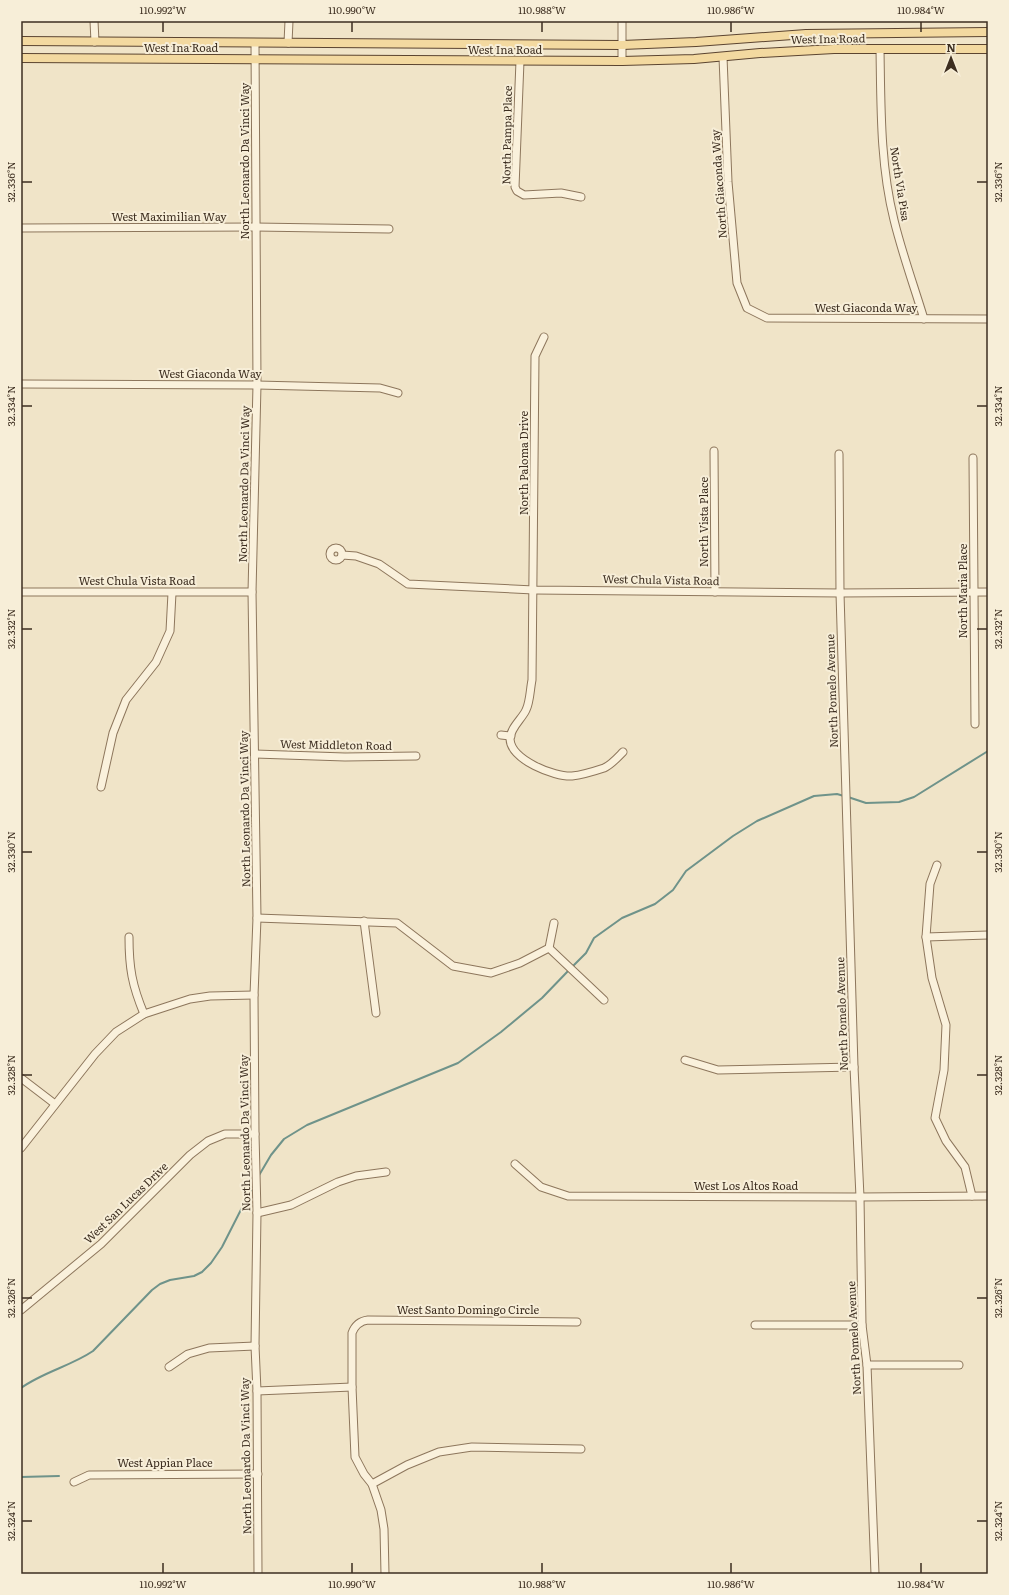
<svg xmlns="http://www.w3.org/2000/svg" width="1009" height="1595" viewBox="0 0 1009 1595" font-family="Literata,serif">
  <rect width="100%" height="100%" fill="#f0e4c8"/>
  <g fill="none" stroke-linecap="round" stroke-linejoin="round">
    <!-- stream -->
    <g stroke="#6f938a" stroke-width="2">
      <polyline points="848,797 866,803 899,802 914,797 988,751"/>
      <polyline points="572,967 586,953 594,938 622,918 655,904 673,890 686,871 733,836 757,821 814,796 837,794 844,796"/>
      <polyline points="258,1177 271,1155 284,1139 307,1125 458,1063 501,1032 542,998 569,970"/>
      <path d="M 21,1388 C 43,1372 71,1366 93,1351 L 152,1290 L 160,1284 L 170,1280 L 194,1276 L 202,1272 L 211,1263 L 222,1247 L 254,1184"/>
      <polyline points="21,1477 59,1476"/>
    </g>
    <!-- minor casing -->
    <g stroke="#8d765c" stroke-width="9">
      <g id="minor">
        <polyline points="94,21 95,42"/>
        <polyline points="255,43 257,385 252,592 257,918 254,995 255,1134 257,1213 255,1346 257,1391 258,1574"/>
        <polyline points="288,43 289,21"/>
        <path d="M 880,49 C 881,106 880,164 894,220 C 902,253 914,286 924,319"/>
        <polyline points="723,57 728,182 737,283 747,308 767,318 988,319"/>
        <polyline points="520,61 515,187 517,191 524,195 561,193 581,197"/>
        <polyline points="622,61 622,21"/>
        <polyline points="21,228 255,227 389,229"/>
        <path d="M 544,337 L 535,356 L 532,680 C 530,690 530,702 526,710 C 522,719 510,728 510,739 C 511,760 554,777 572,776 C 582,775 595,771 604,768 C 611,765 618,757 623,752"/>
        <polyline points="21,384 257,385 380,388 398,393"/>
        <polyline points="714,451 715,592"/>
        <polyline points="839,454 840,593 854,1067 860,1197 862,1325 867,1365 875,1574"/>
        <polyline points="973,458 975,724"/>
        <circle cx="336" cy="554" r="6"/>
        <polyline points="342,555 356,556 379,564 408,584 534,590 840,593 988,592"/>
        <polyline points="21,592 252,592"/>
        <polyline points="501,735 511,736"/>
        <polyline points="255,754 345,757 416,756"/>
        <polyline points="101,787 113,733 126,700 156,662 170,631 172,593"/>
        <polyline points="937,865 930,884 926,937 932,978 946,1025 944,1070 935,1118 946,1141 965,1167 972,1196"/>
        <polyline points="257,918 397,923 453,966 491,973 520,963 549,948 554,923"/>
        <polyline points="364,921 376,1013"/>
        <path d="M 129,937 C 129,968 132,985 144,1014"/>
        <polyline points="926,937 988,935"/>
        <polyline points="549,948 604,1000"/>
        <polyline points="685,1060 718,1070 854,1067"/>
        <polyline points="21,1078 55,1104"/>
        <polyline points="21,1148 95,1054 116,1032 144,1014 190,999 210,996 254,995"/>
        <polyline points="515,1164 541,1187 568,1196 860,1197 988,1196"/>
        <polyline points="257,1213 291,1205 338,1182 356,1176 386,1172"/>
        <polyline points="21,1310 101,1244 190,1155 208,1141 225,1134 255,1134"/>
        <polyline points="755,1325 862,1325"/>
        <polyline points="867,1365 959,1365"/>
        <polyline points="169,1367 188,1354 209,1348 255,1346"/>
        <polyline points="257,1391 352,1387"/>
        <polyline points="74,1482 89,1475 258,1474"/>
        <polyline points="372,1484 407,1465 439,1452 472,1447 581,1449"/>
        <path d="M 385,1574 L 384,1529 L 381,1510 L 372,1484 L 364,1474 L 355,1457 L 352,1387 L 352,1333 C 355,1325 360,1321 368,1320 L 577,1322"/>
      </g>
    </g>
    <!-- major casing -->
    <g stroke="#5b4430" stroke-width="10">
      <g id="major">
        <polyline points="21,41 622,45 696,42 806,34 988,32"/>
        <polyline points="21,58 622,61 694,59 760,53 834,49 988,49"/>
      </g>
    </g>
    <!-- minor -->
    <use href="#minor" stroke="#faf1dc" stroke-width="7"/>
    <!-- major -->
    <use href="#major" stroke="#f3d9a0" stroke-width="8"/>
  </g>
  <!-- ticks -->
  <path fill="none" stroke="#3d2e20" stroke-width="1.5" d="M 163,22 L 163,32M 352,22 L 352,32M 542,22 L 542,32M 731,22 L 731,32M 921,22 L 921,32M 22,182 L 32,182M 977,182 L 987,182M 22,406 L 32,406M 977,406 L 987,406M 22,629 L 32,629M 977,629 L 987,629M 22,852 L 32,852M 977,852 L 987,852M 22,1075 L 32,1075M 977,1075 L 987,1075M 22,1298 L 32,1298M 977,1298 L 987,1298M 22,1521 L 32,1521M 977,1521 L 987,1521M 163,1563 L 163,1573M 352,1563 L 352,1573M 542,1563 L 542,1573M 731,1563 L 731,1573M 921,1563 L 921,1573"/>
  <g text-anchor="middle" stroke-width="4" stroke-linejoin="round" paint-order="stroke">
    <!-- street labels -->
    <g font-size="11" fill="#3d2e20" stroke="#f7eed8">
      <text transform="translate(828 39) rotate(-1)" y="4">West Ina Road</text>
      <text x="181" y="52">West Ina Road</text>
      <text x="505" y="54">West Ina Road</text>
      <text transform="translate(507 135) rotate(-89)" y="4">North Pampa Place</text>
      <text transform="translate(245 161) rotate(-90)" y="4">North Leonardo Da Vinci Way</text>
      <text transform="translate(719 184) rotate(-94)" y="4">North Giaconda Way</text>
      <text transform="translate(900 184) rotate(81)" y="4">North Via Pisa</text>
      <text x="169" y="221">West Maximilian Way</text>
      <text x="866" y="312">West Giaconda Way</text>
      <text x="210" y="378">West Giaconda Way</text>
      <text transform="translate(524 463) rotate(-90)" y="4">North Paloma Drive</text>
      <text transform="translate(244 484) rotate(-89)" y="4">North Leonardo Da Vinci Way</text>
      <text transform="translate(704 522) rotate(-90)" y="4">North Vista Place</text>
      <text transform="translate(661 580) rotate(1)" y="4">West Chula Vista Road</text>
      <text x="137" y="585">West Chula Vista Road</text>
      <text transform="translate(963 591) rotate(-90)" y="4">North Maria Place</text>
      <text transform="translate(832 691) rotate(-92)" y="4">North Pomelo Avenue</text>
      <text transform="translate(336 745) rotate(1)" y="4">West Middleton Road</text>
      <text transform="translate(245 809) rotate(-91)" y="4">North Leonardo Da Vinci Way</text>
      <text transform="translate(842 1014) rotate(-92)" y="4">North Pomelo Avenue</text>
      <text transform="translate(245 1133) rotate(-91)" y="4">North Leonardo Da Vinci Way</text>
      <text x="746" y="1190">West Los Altos Road</text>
      <text transform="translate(126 1203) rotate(-44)" y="4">West San Lucas Drive</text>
      <text x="468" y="1314">West Santo Domingo Circle</text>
      <text transform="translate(854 1338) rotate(-93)" y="4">North Pomelo Avenue</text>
      <text transform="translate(246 1456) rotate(-91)" y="4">North Leonardo Da Vinci Way</text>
      <text x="165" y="1467">West Appian Place</text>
    </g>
  </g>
  <!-- border -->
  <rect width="1009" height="1595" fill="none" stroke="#f7eed8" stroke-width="44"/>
  <!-- north arrow -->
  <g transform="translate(951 58)" stroke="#f7eed8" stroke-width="3" paint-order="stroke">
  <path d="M0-3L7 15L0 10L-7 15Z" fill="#3d2e20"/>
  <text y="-6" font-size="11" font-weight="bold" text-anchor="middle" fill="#3d2e20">N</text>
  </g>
  <rect x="22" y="22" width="965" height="1551" fill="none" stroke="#3d2e20" stroke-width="1.5"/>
  <g font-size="10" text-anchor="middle" fill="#3d2e20">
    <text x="163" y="14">110.992°W</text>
    <text x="352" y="14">110.990°W</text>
    <text x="542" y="14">110.988°W</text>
    <text x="731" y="14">110.986°W</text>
    <text x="921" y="14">110.984°W</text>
    <text transform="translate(11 182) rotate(-90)" y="4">32.336°N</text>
    <text transform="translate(998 182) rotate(-90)" y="4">32.336°N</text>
    <text transform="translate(11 406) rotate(-90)" y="4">32.334°N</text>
    <text transform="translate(998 406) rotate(-90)" y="4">32.334°N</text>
    <text transform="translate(11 629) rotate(-90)" y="4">32.332°N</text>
    <text transform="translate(998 629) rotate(-90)" y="4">32.332°N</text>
    <text transform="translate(11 852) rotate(-90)" y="4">32.330°N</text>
    <text transform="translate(998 852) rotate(-90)" y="4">32.330°N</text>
    <text transform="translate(11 1075) rotate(-90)" y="4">32.328°N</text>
    <text transform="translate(998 1075) rotate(-90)" y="4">32.328°N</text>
    <text transform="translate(11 1298) rotate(-90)" y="4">32.326°N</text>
    <text transform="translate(998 1298) rotate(-90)" y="4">32.326°N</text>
    <text transform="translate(11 1521) rotate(-90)" y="4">32.324°N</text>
    <text transform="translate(998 1521) rotate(-90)" y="4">32.324°N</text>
    <text x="163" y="1588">110.992°W</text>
    <text x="352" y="1588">110.990°W</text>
    <text x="542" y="1588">110.988°W</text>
    <text x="731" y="1588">110.986°W</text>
    <text x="921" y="1588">110.984°W</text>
  </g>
</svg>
